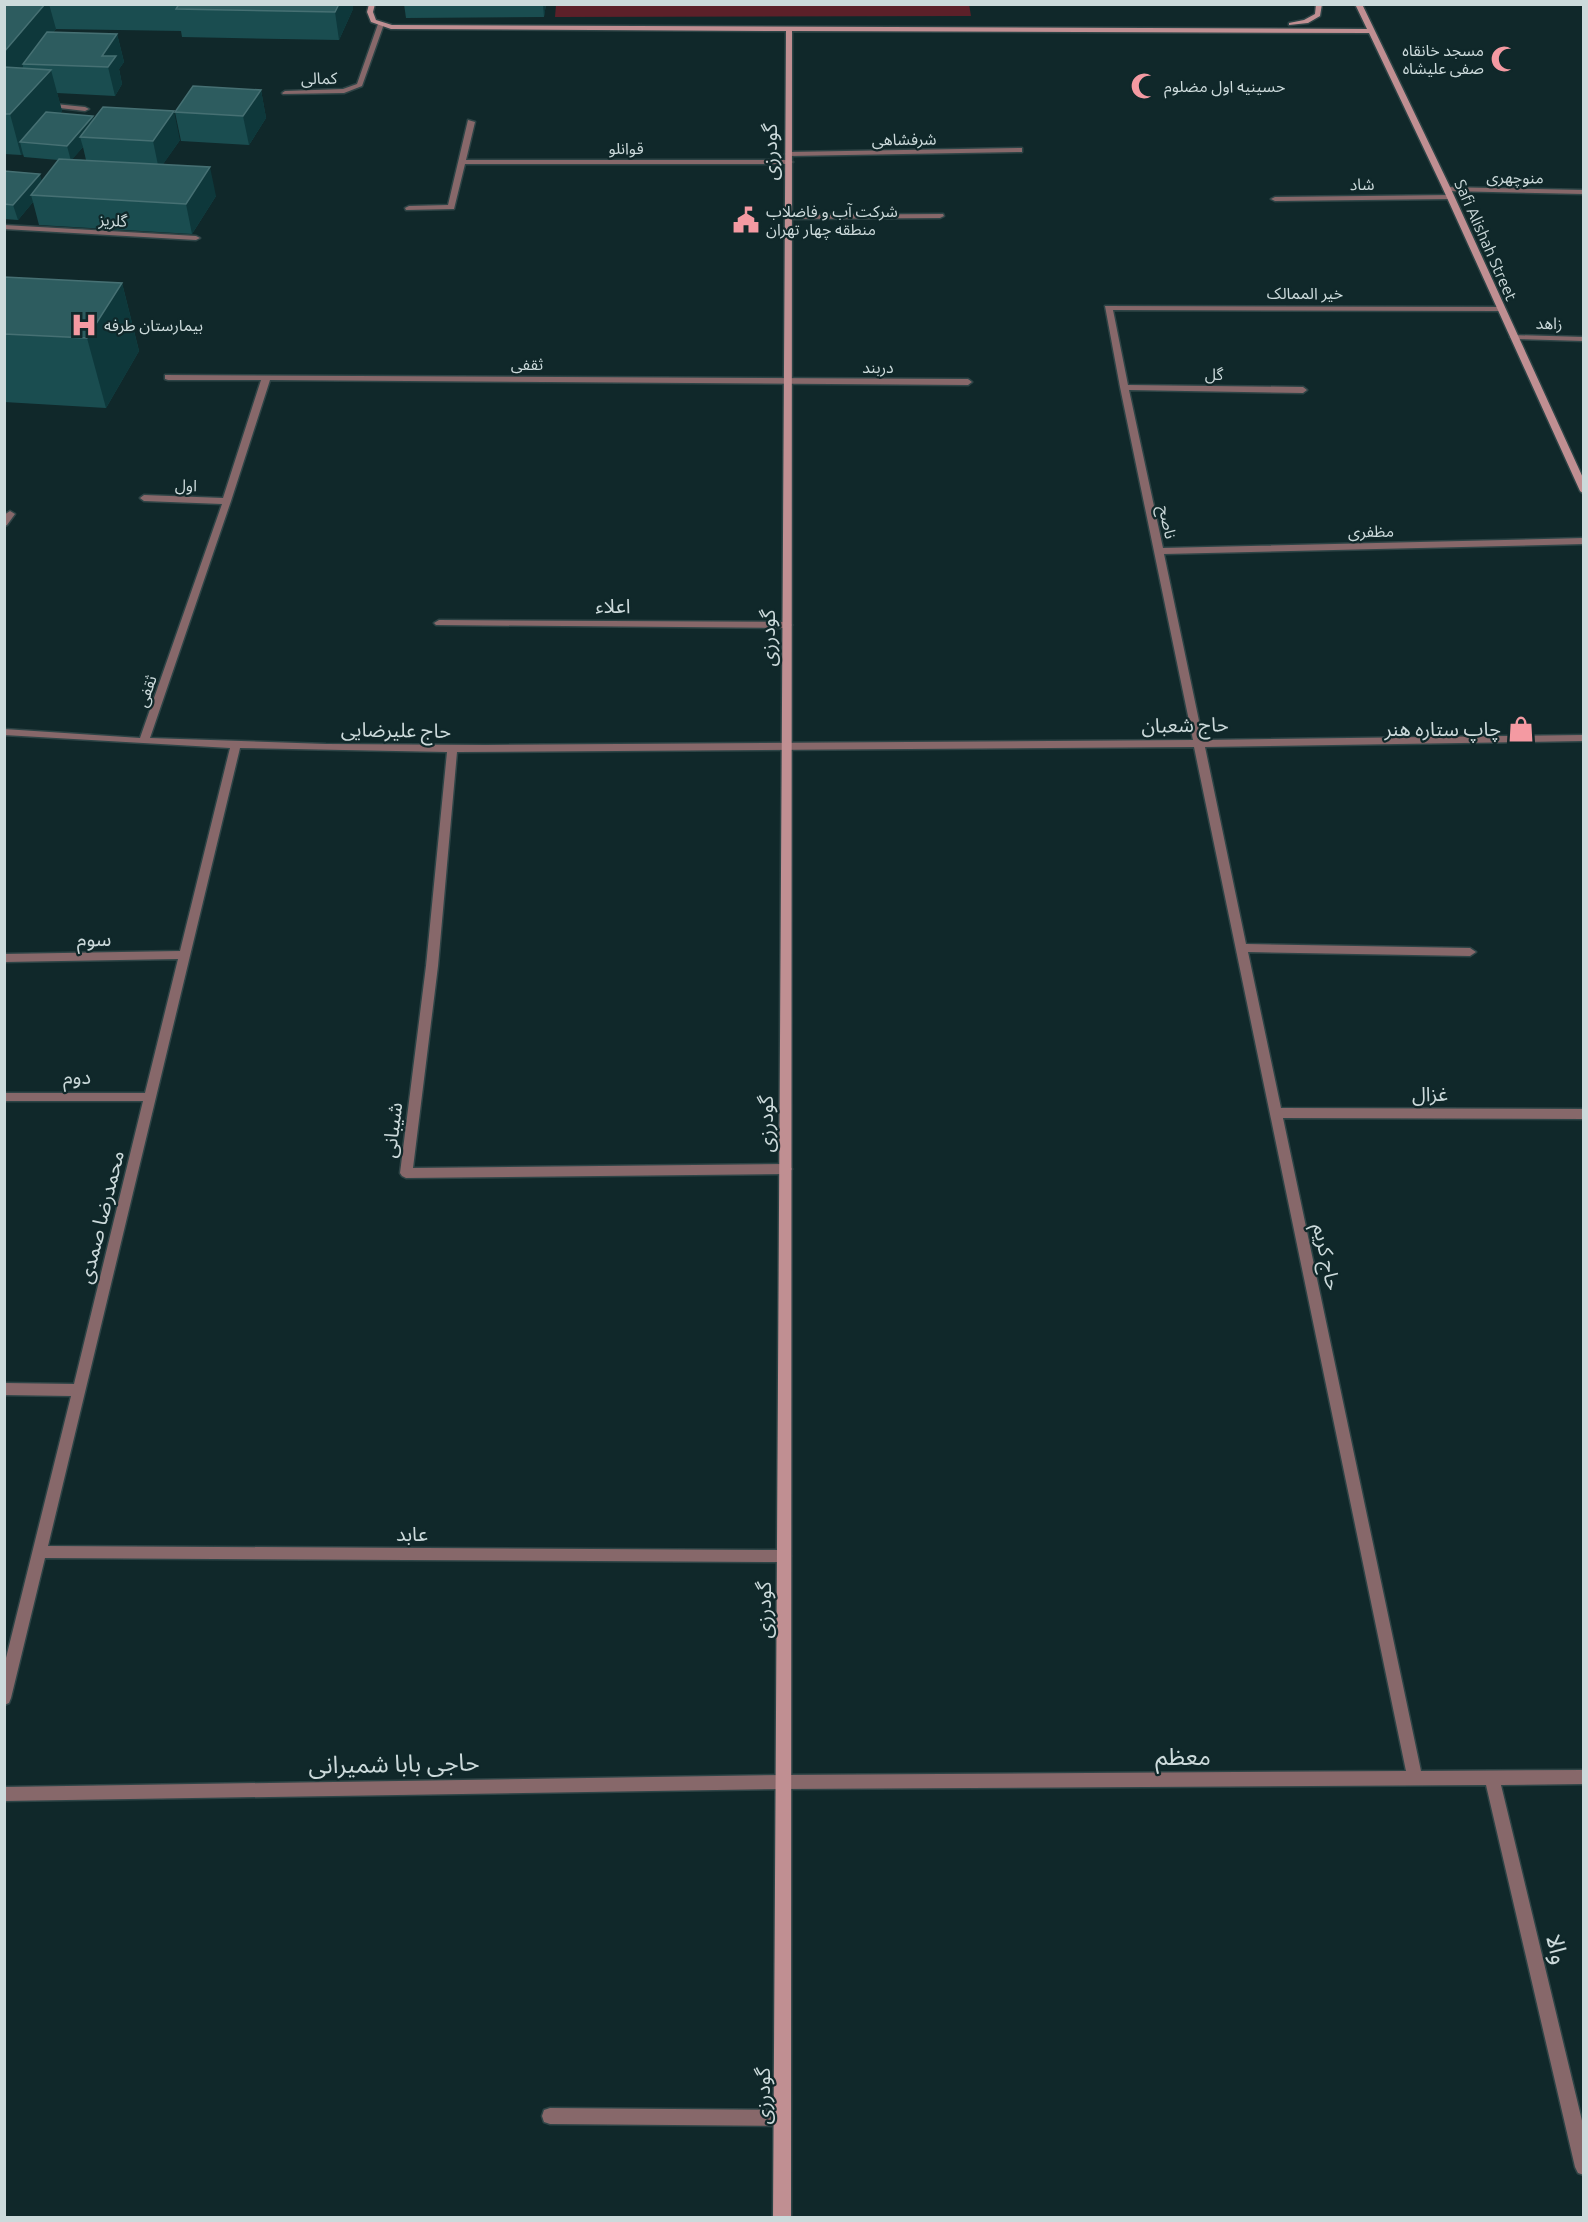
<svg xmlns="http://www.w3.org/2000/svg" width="1588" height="2222" viewBox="0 0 1588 2222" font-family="Ubuntu,'Noto Sans Arabic',sans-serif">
  <rect width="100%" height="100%" fill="#10282a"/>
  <!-- green -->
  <polygon fill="#5c2029" points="556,5 969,4 971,16 555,17"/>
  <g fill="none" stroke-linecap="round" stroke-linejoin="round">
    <!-- street casing -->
    <g stroke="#2e4446" stroke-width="3">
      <g id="street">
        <polygon points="381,22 384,24 362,86 344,93 283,94 282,93 285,91 343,89 357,84 378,24"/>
        <polygon points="45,103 85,107 89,109 85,111 43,106 43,104"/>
        <polygon points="468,120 475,122 466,160 789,160 793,162 789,164 465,164 454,209 406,210 405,208 409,206 448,205"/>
        <polygon points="1019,148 1022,148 1022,152 789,156 785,154 789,152"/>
        <polygon points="1444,187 1584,190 1584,194 1447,191 1443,189"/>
        <polygon points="1453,195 1454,197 1450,199 1275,201 1271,199 1275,197"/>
        <polygon points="943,214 944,216 940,218 789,219 785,217 789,215"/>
        <polygon points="4,225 196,236 200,238 196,240 4,229"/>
        <polygon points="1105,306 1501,307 1505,309 1501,311 1113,310 1128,385 1303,387 1307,390 1303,393 1129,390 1163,548 1584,538 1584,544 1164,554 1203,740 1584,735 1584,741 1205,747 1246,944 1470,948 1476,952 1470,956 1248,952 1281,1108 1584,1109 1584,1119 1283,1118 1421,1771 1584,1770 1584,1784 1501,1785 1584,2129 1584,2175 1578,2173 1575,2167 1486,1785 784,1789 4,1801 4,1787 784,1775 1406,1771 1194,747 457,752 438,966 413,1168 786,1164 790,1166 792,1169 790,1172 786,1174 406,1178 402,1176 400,1173 426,966 447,752 240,748 48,1546 784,1550 789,1552 791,1556 789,1560 784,1562 45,1558 11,1698 9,1703 4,1705 4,1666 71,1396 4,1395 4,1383 74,1384 143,1101 4,1101 4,1093 145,1093 178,959 4,962 4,954 180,951 230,748 4,735 4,729 140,738 222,504 144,501 140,498 144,495 223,498 261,380 168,380 165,379 165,375 968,379 972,382 968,385 270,380 231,501 150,738 326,744 486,745 1193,740 1120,387"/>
        <polygon points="1511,335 1584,337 1584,341 1514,339 1510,337"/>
        <polygon points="10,511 15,514 7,525 4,526 4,515"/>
        <polygon points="439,620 787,622 792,625 787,628 436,625 434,623"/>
        <polygon points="550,2108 782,2110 788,2112 790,2118 788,2124 782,2126 550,2124 544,2122 542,2116 544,2110"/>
      </g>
    </g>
    <!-- secondary casing -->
    <g stroke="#2e4446" stroke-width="3">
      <g id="secondary">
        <polygon points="369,4 375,4 373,12 376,20 392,25 1367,29 1355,4 1362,4 1451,189 1584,480 1584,494 1580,491 1443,189 1369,33 792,31 791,2218 773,2218 786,31 391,29 371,22 367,12"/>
        <polygon points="1316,4 1322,4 1320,16 1308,23 1289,25 1289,23 1304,20 1315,14"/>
      </g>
    </g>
    <!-- street -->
    <use href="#street" fill="#87686a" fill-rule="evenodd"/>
    <!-- secondary -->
    <use href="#secondary" fill="#c08f92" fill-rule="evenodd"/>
  </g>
  <!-- wall -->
  <g fill="#1a4d50" fill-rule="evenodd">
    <path d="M 4,4 L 353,4 L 353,9 L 339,40 L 182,37 L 181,31 L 56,29 L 53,32 L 117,34 L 124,62 L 119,69 L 122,84 L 115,96 L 57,93 L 62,111 L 59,114 L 94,120 L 180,140 L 163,164 L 216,196 L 192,234 L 39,225 L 33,202 L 18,220 L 4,219 L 4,171 L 42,181 L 58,160 L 24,157 L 23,154 L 21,155 L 4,154 ZM 83,147 L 86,160 L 72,159 Z"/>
    <polygon points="404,4 546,4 544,17 406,18"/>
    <polygon points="261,90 266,118 249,145 181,141 175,112"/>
    <polygon points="4,277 122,283 139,351 106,408 4,402"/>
  </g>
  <!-- shaded-wall -->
  <g fill="#0e383b">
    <polygon points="45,4 49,4 56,29 26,64 23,64 23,67 5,89 4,52"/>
    <polygon points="339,4 353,4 353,9 339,40 335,12"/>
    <polygon points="543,4 546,4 544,17"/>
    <polygon points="117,34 124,62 119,69 122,84 115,96 108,67 102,56"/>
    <polygon points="51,70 62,111 33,143 20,142 23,154 21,155 10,114"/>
    <polygon points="261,90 266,118 249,145 243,116"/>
    <polygon points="174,111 180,140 159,170 153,141"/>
    <polygon points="93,116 96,131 80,137 83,147 71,161 67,146"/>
    <polygon points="210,167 216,196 192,234 186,204"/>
    <polygon points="40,174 44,189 31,195 33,202 18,220 13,205"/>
    <polygon points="122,283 139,351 106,408 87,338"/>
  </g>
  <!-- building -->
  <g fill="#2d5c5f" stroke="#467073" stroke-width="1.5">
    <polygon points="4,4 45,4 4,52"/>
    <polygon points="179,4 339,4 335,12 176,9"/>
    <polygon points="47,32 117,34 102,56 116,56 108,67 23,64"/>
    <polygon points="4,67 51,70 10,114 4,114"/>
    <polygon points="193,86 261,90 243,116 175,112"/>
    <polygon points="103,107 174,111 153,141 80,137"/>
    <polygon points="46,112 93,116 67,146 20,142"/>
    <polygon points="59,159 210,167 186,204 31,195"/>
    <polygon points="4,171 40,174 13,205 4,204"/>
    <polygon points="4,277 122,283 87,338 4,334"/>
  </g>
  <!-- icons -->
  <defs>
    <g id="mosque-bare" transform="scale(2.07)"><path d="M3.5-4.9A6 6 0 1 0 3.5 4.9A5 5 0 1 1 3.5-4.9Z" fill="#f49aa2" stroke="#10282a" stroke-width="2.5" paint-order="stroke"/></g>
    <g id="civic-bare" transform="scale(2.07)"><path d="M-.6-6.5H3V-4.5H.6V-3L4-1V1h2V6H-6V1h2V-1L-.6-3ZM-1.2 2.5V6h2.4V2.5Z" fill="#f49aa2" stroke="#10282a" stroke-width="2.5" paint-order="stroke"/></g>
    <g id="hospital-bare" transform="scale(2.07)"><path d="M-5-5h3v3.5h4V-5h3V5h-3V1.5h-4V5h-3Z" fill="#f49aa2" stroke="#10282a" stroke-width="2.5" paint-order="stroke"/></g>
    <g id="shop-bare" transform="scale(2.07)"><path d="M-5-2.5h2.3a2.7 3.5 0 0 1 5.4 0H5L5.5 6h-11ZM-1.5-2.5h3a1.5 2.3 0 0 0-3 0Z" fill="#f49aa2" stroke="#10282a" stroke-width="2.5" paint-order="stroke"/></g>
  </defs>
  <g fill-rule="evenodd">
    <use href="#mosque-bare" x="1504" y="59"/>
    <use href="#mosque-bare" x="1144" y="86"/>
    <use href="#civic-bare" x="746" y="220"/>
    <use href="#hospital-bare" x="84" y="325"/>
    <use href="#shop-bare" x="1521" y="729"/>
  </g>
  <g text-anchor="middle" stroke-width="4.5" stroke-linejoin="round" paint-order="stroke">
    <!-- far-poi labels -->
    <g font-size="16" fill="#ccdadb" stroke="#10282a" text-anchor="start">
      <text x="1484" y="56" text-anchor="end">مسجد خانقاه<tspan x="1484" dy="18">صفی علیشاه</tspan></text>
      <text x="1164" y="92">حسینیه اول مضلوم</text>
      <text x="766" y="217">شرکت آب و فاضلاب<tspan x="766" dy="18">منطقه چهار تهران</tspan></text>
      <text x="104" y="331">بیمارستان طرفه</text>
    </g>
    <!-- far-street labels -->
    <g font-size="16" fill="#ccdadb" stroke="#10282a">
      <text transform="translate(319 78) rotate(-1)" y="6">کمالی</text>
      <text transform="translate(904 139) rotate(-1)" y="6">شرفشاهی</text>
      <text x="626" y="154">قوانلو</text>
      <text transform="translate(1515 177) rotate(1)" y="6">منوچهری</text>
      <text transform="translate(1362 184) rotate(-1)" y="6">شاد</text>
      <text transform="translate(113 220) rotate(3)" y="6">گلریز</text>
      <text transform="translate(1486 240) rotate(66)" y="6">Safi Alishah Street</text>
      <text x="1305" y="299">خیر الممالک</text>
      <text transform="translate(1549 323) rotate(1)" y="6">زاهد</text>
      <text x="527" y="370">ثقفی</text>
      <text x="878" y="373">دربند</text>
      <text transform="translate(1214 374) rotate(1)" y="6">گل</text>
      <text transform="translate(186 485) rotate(2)" y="6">اول</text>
      <text transform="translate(1168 522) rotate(78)" y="6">ناصح</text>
      <text transform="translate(1371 531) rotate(-1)" y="6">مظفری</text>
      <text transform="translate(146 691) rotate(-71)" y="6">ثقفی</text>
    </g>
    <!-- street labels -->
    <g font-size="20" fill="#ccdadb" stroke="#10282a">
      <text transform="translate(770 152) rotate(-90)" y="7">گودرزی</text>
      <text x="613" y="613">اعلاء</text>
      <text transform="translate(768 638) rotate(-90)" y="7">گودرزی</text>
      <text transform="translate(1185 725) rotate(-1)" y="7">حاج شعبان</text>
      <text transform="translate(396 730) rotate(1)" y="7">حاج علیرضایی</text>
      <text transform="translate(94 939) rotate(-1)" y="7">سوم</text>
      <text x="77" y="1084">دوم</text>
      <text x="1430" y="1101">غزال</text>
      <text transform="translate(766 1124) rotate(-90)" y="7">گودرزی</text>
      <text transform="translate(392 1130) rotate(-83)" y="7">شیبانی</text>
      <text transform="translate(101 1217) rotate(-76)" y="7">محمدرضا صمدی</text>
      <text transform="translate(1327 1257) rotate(78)" y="7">حاج کریم</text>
      <text x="412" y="1541">عابد</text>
      <text transform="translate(764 1610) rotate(-90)" y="7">گودرزی</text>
      <text transform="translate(763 2096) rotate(-90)" y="7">گودرزی</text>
    </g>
    <!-- poi labels -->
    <g font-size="20" fill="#ccdadb" stroke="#10282a" text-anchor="end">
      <text x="1501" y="736">چاپ ستاره هنر</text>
    </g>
    <!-- near-street labels -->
    <g font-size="24" fill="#ccdadb" stroke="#10282a">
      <text x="1183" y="1765">معظم</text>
      <text transform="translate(394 1764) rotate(-1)" y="8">حاجی بابا شمیرانی</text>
      <text transform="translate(1557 1949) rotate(77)" y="8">والا</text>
    </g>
  </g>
  <!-- border -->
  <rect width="1588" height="2222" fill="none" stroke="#ccdadb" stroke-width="12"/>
</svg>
